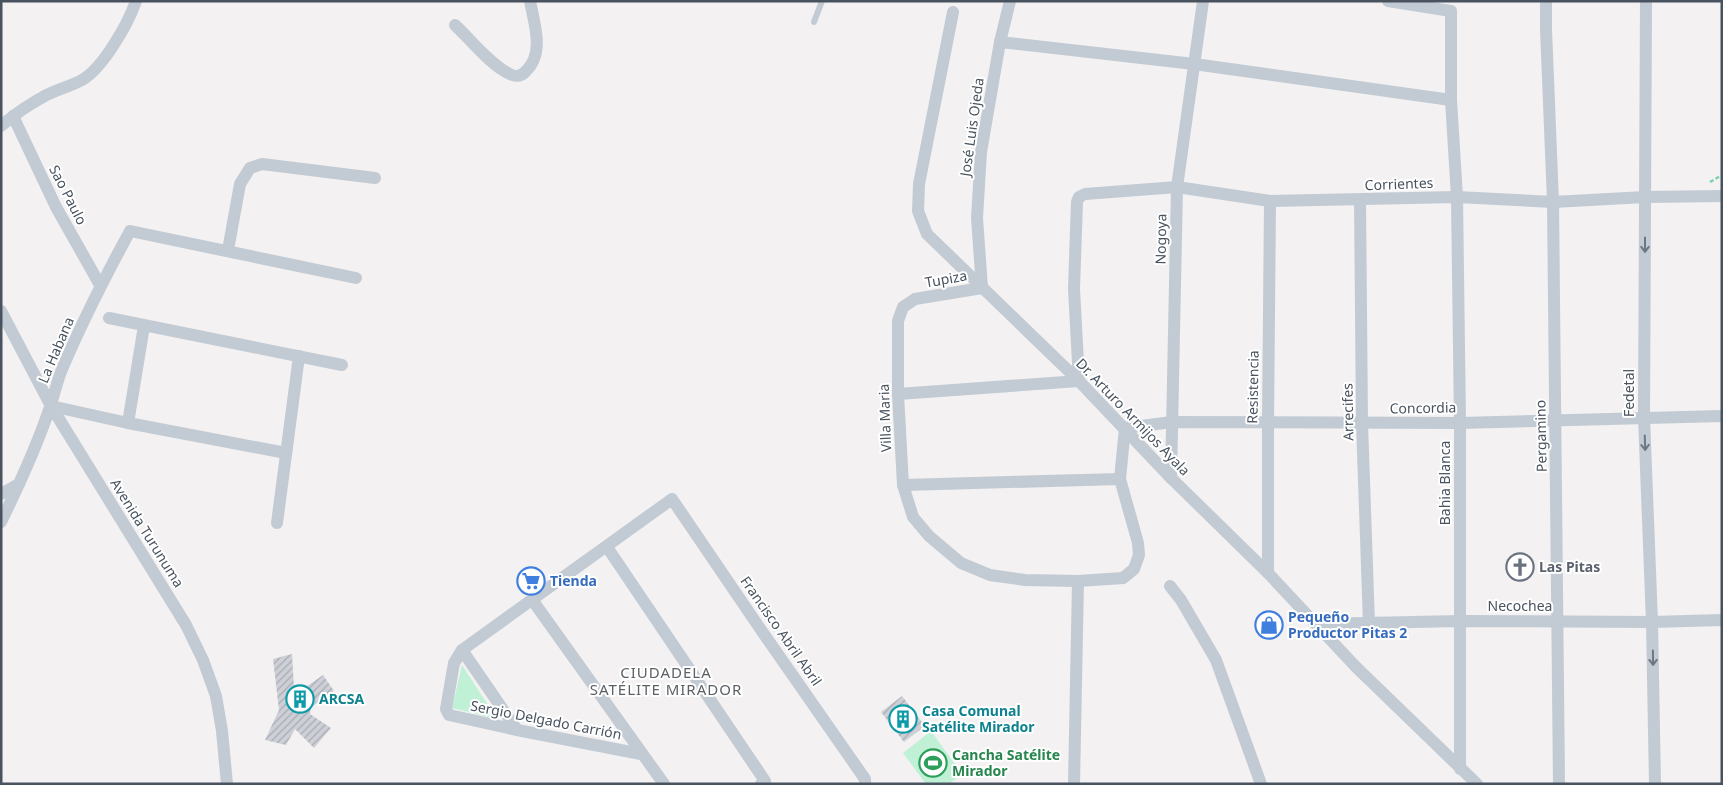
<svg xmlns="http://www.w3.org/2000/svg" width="1723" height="785" viewBox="0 0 1723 785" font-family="'Noto Sans',sans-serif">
  <defs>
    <pattern id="building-hatch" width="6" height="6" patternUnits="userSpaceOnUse" patternTransform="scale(1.25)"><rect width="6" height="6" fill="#cdd0d6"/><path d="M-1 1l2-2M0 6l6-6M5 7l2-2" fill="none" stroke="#a8abb1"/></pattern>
  </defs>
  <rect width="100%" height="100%" fill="#f3f1f1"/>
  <!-- green -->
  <g fill="#c0f1d6">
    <polygon points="462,665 497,719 452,708"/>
    <polygon points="931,731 962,774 949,784 926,784 903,753"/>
  </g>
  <!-- building -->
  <g fill="url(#building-hatch)">
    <polygon points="292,654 294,688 299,692 323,675 334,691 311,707 310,714 331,728 314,748 295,729 286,745 265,740 279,710 273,659"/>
    <polygon points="902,696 925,726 904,742 881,712"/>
  </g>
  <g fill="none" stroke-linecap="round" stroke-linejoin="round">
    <!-- path -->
    <polyline stroke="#77d0a9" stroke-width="2.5" stroke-dasharray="4 2.5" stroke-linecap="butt" points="1710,182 1722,175"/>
    <!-- lane -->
    <polyline stroke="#c2cad3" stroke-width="6" points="814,22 822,1"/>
    <!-- street -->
    <g stroke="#c2cad3" stroke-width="12">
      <polyline points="1010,1 1000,42 981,152 977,218 982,288 915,299 903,307 898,321 898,394 903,485 913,517 929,536 961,563 990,575 1025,580 1078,581 1123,578 1134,569 1139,555 1138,543 1120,479 1125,428 1172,422 1460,423 1722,416"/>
      <polyline points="1388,1 1451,11 1451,100 1457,197 1460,423 1460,769"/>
      <polyline points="1546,1 1546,29 1553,202 1559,784"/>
      <polyline points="1646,1 1644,417 1652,622 1655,784"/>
      <polyline points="953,12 919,184 918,211 927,234 1079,381 1171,478 1268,573 1356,667 1477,784"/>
      <path d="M 455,25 C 471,40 487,61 506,72 C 514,77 520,78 526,71 C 545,53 534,23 530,1"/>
      <polyline points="1000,42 1194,64 1451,100"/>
      <polyline points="13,116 56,207 100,285"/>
      <path d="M 1,126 C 14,115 28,105 43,97 C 55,90 69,87 82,80 C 103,68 128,24 136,1"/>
      <polyline points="1360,200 1362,423 1369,624"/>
      <polyline points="228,250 240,184 250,168 262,164 375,178"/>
      <polyline points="1,311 51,406 186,625 203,660 216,696 222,731 227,784"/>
      <polyline points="109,318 342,365"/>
      <polyline points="898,394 1079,381 1074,289 1077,202 1079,197 1085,194 1177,187 1270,201 1457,197 1553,202 1645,197 1722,196"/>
      <polyline points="51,406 128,423 286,453"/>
      <polyline points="128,423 144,326"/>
      <polyline points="1171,478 1177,187 1203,1"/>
      <polyline points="903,485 1120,479"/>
      <polyline points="1,494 19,484"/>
      <path d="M 1,522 C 19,485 37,446 50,407 C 55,393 57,380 63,367 C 83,320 106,275 130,231 L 356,278"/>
      <polyline points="277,523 299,356"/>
      <polyline points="607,547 765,781 761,784"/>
      <polyline points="1268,573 1268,423 1270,201"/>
      <polyline points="1170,586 1181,600 1216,660 1261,784"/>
      <polyline points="533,601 664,784"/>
      <polyline points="1318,624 1461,621 1652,622 1722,620"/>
      <polyline points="462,650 517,730"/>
      <polyline points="641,754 517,730 449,715 446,709 454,663 462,650 672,499 759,627 865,779 865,784"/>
      <polyline points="1074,784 1078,581"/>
    </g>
  </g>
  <!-- one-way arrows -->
  <defs><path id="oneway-shaft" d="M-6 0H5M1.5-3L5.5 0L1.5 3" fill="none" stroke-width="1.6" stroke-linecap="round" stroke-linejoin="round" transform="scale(1.25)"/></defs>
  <g stroke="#6d7782">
    <use href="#oneway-shaft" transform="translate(1645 245) rotate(90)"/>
    <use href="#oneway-shaft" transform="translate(1645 443) rotate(88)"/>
    <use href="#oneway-shaft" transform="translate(1653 658) rotate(89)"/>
  </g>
  <!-- icons -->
  <defs>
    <g id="church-ring" transform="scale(1.4375)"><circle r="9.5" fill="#fff" stroke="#6b7280" stroke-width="1.5"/><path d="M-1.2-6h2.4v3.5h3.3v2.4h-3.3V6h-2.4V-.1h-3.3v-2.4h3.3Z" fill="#6b7280"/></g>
    <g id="supermarket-ring" transform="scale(1.4375)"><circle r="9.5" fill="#fff" stroke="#3f7fe0" stroke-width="1.5"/><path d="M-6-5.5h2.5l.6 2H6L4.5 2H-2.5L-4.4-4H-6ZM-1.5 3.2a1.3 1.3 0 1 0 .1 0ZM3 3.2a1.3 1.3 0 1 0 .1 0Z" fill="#3f7fe0"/></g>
    <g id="shop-ring" transform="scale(1.4375)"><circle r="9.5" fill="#fff" stroke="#3f7fe0" stroke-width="1.5"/><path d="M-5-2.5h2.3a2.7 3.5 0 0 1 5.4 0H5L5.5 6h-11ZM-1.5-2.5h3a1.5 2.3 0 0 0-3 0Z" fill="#3f7fe0"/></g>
    <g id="building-ring" transform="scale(1.4375)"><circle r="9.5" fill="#fff" stroke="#0f9aa8" stroke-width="1.5"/><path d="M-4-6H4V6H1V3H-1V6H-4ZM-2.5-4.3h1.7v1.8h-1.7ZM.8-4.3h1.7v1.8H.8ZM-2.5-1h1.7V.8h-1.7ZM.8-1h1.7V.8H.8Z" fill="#0f9aa8"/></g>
    <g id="stadium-ring" transform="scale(1.4375)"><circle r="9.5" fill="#fff" stroke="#2e9e5b" stroke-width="1.5"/><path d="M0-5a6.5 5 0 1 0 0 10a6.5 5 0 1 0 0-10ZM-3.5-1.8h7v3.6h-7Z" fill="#2e9e5b"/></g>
  </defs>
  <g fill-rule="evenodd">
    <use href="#church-ring" x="1520" y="567"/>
    <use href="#supermarket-ring" x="531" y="581"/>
    <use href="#shop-ring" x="1269" y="625"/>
    <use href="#building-ring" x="300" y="699"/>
    <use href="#building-ring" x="903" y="719"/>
    <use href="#stadium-ring" x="933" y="763"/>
  </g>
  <g text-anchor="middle" stroke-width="4" stroke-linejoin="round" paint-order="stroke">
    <!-- street labels -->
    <g font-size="14" fill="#48535f" stroke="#fff">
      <text transform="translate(972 127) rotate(-82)" y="5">José Luis Ojeda</text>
      <text transform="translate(1399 184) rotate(-2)" y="5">Corrientes</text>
      <text transform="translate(68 195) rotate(63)" y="5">Sao Paulo</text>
      <text transform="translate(1161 239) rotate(-89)" y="5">Nogoya</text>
      <text transform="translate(946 279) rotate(-10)" y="5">Tupiza</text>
      <text transform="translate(56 350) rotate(-67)" y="5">La Habana</text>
      <text transform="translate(1253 387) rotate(-89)" y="5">Resistencia</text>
      <text transform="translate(1629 393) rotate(-90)" y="5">Fedetal</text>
      <text transform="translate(1423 408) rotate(-1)" y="5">Concordia</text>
      <text transform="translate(1348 412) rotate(-91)" y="5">Arrecifes</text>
      <text transform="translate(1133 417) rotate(46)" y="5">Dr. Arturo Armijos Ayala</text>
      <text transform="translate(885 418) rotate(-92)" y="5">Villa Maria</text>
      <text transform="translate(1541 436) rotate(-91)" y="5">Pergamino</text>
      <text transform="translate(1445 483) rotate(-90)" y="5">Bahia Blanca</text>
      <text transform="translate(147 533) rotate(58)" y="5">Avenida Turunuma</text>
      <text x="1520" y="611">Necochea</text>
      <text transform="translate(781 631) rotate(55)" y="5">Francisco Abril Abril</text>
      <text transform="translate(546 720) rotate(11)" y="5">Sergio Delgado Carrión</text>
    </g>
    <!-- worship labels -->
    <g font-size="14" font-weight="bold" fill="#5b616d" stroke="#fff" text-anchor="start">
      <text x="1539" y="572">Las Pitas</text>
    </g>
    <!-- shop labels -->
    <g font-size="14" font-weight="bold" fill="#366cbe" stroke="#fff" text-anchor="start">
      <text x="550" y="586">Tienda</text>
      <text x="1288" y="622">Pequeño<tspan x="1288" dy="16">Productor Pitas 2</tspan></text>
    </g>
    <!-- culture labels -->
    <g font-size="14" font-weight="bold" fill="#0d838f" stroke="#fff" text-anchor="start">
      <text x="319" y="704">ARCSA</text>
      <text x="922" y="716">Casa Comunal<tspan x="922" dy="16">Satélite Mirador</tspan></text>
    </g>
    <!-- leisure labels -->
    <g font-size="14" font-weight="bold" fill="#27864d" stroke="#fff" text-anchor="start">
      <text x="952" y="760">Cancha Satélite<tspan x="952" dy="16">Mirador</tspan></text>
    </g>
    <!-- neighbourhood labels -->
    <g font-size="15" letter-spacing="1" fill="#5d6166" stroke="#fff">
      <text x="666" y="678">CIUDADELA<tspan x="666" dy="17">SATÉLITE MIRADOR</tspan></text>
    </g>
  </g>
  <!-- border -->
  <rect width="1723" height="785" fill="none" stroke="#48535f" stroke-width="5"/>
</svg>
